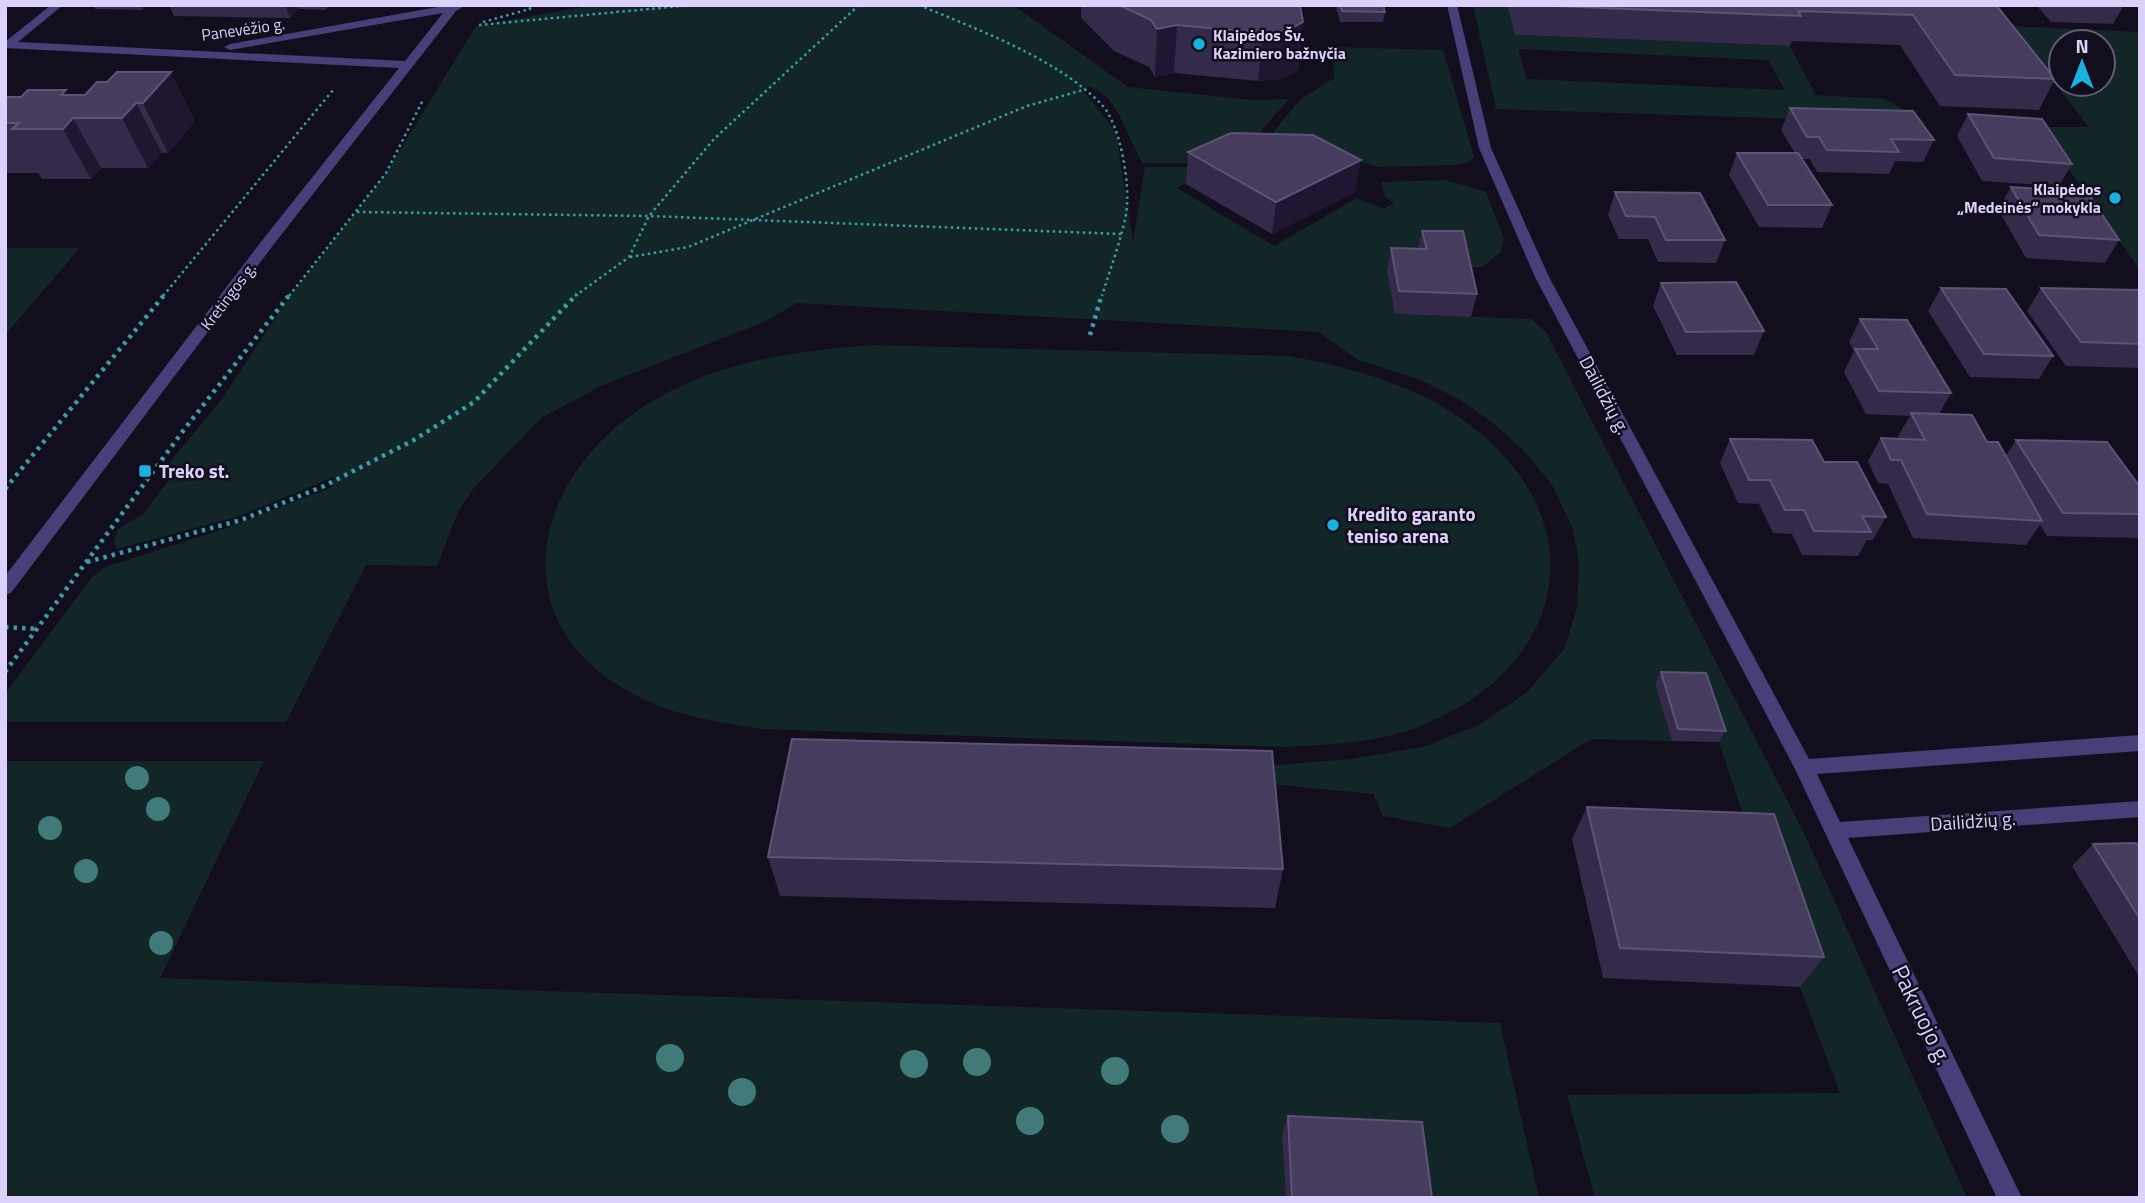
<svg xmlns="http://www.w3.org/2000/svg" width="2145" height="1203" viewBox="0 0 2145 1203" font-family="'Titillium Web',sans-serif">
  <rect width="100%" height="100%" fill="#130e1e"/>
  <!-- green -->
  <g fill="#122527" fill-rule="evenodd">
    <polygon points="594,5 1013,5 1128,87 1252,100 1289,99 1233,163 1142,163 1119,115 1108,98 1090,86 1083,90 1116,132 1133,242 1145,167 1219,167 1177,188 1274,246 1357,198 1383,209 1394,203 1385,197 1381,182 1446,180 1486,192 1504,239 1500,253 1482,267 1461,267 1395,314 1531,319 1546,332 1805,835 1967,1198 1595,1198 1567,1095 1840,1093 1800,987 1700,685 1655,684 1672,741 1591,739 1450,828 1383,816 1373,794 1165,774 1351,759 1423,747 1479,725 1527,692 1564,649 1577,608 1579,563 1573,529 1552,485 1524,451 1493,423 1460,400 1421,380 1358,360 1319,332 797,303 764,322 603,385 541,418 473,489 458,512 437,566 366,565 286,722 5,722 5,694 92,577 105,567 221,530 332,487 334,477 240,516 117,549 114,542 118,529 143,514 168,481 169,463 222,399 285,303 386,173 476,26"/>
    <path d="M 1473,5 L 1507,5 L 1515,35 L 1790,46 L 1816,95 L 1885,99 L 1927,123 L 1496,109 ZM 1518,49 L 1768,60 L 1785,90 L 1527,79 Z"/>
    <path d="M 2009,26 L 2140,32 L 2140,270 L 2039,127 L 2089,127 ZM 2061,42 L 2103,42 L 2103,84 L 2061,84 Z"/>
    <polygon points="1333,47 1443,50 1474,157 1469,162 1457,165 1379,167 1351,159 1257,151 1301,99 1334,78"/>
    <polygon points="5,248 80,248 5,335"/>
    <path d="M 873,345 L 1288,356 C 1356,368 1424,387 1479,432 C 1602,535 1557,676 1415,728 C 1374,743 1328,745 1284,747 L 762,729 C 720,722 677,717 639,697 C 492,623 533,468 658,398 C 725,360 797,351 873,345 Z"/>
    <polygon points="5,761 264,761 160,978 1500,1023 1539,1198 5,1198"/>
  </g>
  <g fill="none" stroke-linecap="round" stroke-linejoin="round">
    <!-- path-far1 -->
    <g stroke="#3a9ea5" stroke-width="2.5" stroke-dasharray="2.5 3.5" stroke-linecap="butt">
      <path d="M 919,5 C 978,30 1057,58 1102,105 C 1121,125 1131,188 1126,214 C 1121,241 1110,269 1102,296"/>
      <polyline points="483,22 530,9 529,5"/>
      <polyline points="479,25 692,5"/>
      <polyline points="357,212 649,216 1121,234"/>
      <polyline points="630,257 688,247 1027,106 1083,90"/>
      <polyline points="163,296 333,90"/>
      <polyline points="289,296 386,173 423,100"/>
      <polyline points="575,296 629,257 649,216 714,139 859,5"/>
    </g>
    <!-- path -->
    <g stroke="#3a9ea5" stroke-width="4.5" stroke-dasharray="3.5 5" stroke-linecap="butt">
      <polyline points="1090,335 1102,294"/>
      <polyline points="5,489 165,294"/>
      <polyline points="87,562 241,520 324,486 414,440 474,402 577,294"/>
      <polyline points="5,627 38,629"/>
      <polyline points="5,672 183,431 290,294"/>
    </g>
    <!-- street -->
    <g fill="#483e78" fill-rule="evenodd">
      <polygon points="51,5 63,5 18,42 405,61 443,13 230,50 224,47 230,44 449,5 463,7 456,11 274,244 11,593 5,595 5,576 264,238 399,68 5,48 5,42"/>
      <polygon points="1447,5 1457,5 1491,148 1549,277 1809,759 2140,735 2140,751 1817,774 1840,822 2140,801 2140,817 1848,838 2022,1198 1997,1198 1795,769 1535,277 1479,148"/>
    </g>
  </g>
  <!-- trees -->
  <g fill="#407a79">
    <circle cx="137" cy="778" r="12"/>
    <circle cx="158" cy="809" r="12"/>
    <circle cx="50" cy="828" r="12"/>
    <circle cx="86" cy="871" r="12"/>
    <circle cx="161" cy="943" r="12"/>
    <circle cx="670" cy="1058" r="14"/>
    <circle cx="977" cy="1062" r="14"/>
    <circle cx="914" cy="1064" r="14"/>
    <circle cx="1115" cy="1071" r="14"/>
    <circle cx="742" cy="1092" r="14"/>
    <circle cx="1030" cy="1121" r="14"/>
    <circle cx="1175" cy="1129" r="14"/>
  </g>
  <!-- wall -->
  <g fill="#342a4a">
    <polygon points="93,5 148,5 143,10 95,9"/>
    <polygon points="169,5 330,5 325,10 298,9 290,18 174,16"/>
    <polygon points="1081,5 1300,5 1303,22 1298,70 1281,79 1258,81 1174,73 1155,77 1149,67 1114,51 1081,18"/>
    <polygon points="1337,5 1383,5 1385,12 1383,22 1340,22 1336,8"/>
    <polygon points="1507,5 1996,5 2055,79 2039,110 1940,106 1900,45 1792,41 1790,46 1515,35"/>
    <polygon points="2036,5 2124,5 2113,24 2051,22"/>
    <polygon points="97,82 195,121 168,153 162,153 148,168 101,168 91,179 42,179 38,173 5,173 5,97 85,95"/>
    <polygon points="1790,108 1934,140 1923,162 1895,161 1889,174 1817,172 1810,159 1802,159 1832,205 1822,228 1759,227 1729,175 1737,153 1795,153 1781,130"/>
    <polygon points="1968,114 2072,164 2059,186 1982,181 1957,136"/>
    <polygon points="1188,152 1355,192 1272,234 1186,184"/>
    <polygon points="2011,187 2119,240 2105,263 2026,258 1998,209"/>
    <polygon points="1615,192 1725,240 1716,263 1658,262 1648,239 1619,239 1608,215"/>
    <polygon points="1422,231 1477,294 1471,317 1395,314 1387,271 1391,248 1418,249"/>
    <polygon points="1661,283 1764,331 1754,355 1677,355 1653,306"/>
    <polygon points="1941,288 2053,356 2039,379 1970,377 1928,311"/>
    <polygon points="2041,288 2140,290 2140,368 2066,366 2027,311"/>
    <polygon points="1860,319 1951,393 1939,414 1987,442 2006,456 2016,440 2140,487 2140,538 2047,536 2040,525 2026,545 1913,538 1888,484 1878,483 1868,461 1881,438 1899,439 1898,436 1910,416 1866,414 1844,372 1854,351 1849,342"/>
    <polygon points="1730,439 1824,462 1886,517 1873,540 1867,540 1858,556 1802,555 1792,534 1773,533 1759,504 1738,503 1720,463"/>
    <polygon points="1661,672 1726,731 1719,742 1672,741 1655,684"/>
    <polygon points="1587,807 1824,957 1800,987 1603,978 1572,839"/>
    <polygon points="2093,844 2140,848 2140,978 2072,866"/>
    <polygon points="768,857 1283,869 1275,908 780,896"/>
    <polygon points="1288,1116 1432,1198 1286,1198 1282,1135"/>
  </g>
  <!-- shaded-wall -->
  <g fill="#1f1731">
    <polygon points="141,5 148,5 143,10"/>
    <polygon points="285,5 297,5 298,9 290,18"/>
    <polygon points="1303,22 1298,70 1281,79 1258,81 1263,33"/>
    <polygon points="1177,25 1174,73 1155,77 1157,29"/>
    <polygon points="171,72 195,121 168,153 143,103"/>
    <polygon points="136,103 162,153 148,168 122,118"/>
    <polygon points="73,118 101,168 91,179 63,129"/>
    <polygon points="1361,160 1355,192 1272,234 1276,202"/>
  </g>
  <!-- building -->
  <g fill="#463c5d" stroke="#5d5376" stroke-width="2">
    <polygon points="1119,5 1300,5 1303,22 1286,31 1263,33 1177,25 1157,29 1151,20"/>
    <polygon points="1340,5 1383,5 1385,12 1342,11"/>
    <polygon points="1530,5 1996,5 2055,79 1955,75 1913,15 1798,11 1801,16"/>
    <polygon points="117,72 171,72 143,103 136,103 122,118 73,118 63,129 12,129 19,123 5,123 5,97 21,97 28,90 66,90 61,95 85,95 97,82 107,82"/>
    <polygon points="1790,108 1913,111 1934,140 1891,139 1899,152 1827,150 1819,137 1807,137"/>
    <polygon points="1968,114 2042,119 2072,164 1994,158"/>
    <polygon points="1231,133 1313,135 1361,160 1276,202 1188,152"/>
    <polygon points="1737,153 1798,153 1832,205 1768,205"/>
    <polygon points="2011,187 2087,192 2119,240 2039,235"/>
    <polygon points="1615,192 1700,193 1725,240 1666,240 1655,217 1626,216"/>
    <polygon points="1422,231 1463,231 1477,294 1399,291 1391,248 1427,249"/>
    <polygon points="1736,282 1764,331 1686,332 1661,283"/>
    <polygon points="1941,288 2006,289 2053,356 1984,354"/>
    <polygon points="2041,288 2140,290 2140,344 2081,342"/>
    <polygon points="1860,319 1907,320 1951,393 1879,391 1855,349 1878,349"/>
    <polygon points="1911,413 1972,415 1987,442 1998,442 2042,521 1927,514 1901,460 1891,460 1881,438 1925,440"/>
    <polygon points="1730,439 1812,440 1824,462 1857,462 1886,517 1862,516 1871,532 1814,531 1804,510 1785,510 1770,480 1749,480"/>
    <polygon points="2016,440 2107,442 2140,487 2140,514 2063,513"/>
    <polygon points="1661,672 1706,673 1726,731 1678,729"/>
    <polygon points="792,739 1272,751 1283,869 768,857"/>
    <polygon points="1587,807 1774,814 1824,957 1620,948"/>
    <polygon points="2136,843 2140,848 2140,919 2093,844"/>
    <polygon points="1288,1116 1422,1122 1432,1198 1292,1198"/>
  </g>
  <!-- markers -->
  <g fill="#18b2df" stroke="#130e1e" stroke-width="2.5">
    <circle cx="1199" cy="44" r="7"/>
    <circle cx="2115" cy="198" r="7"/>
    <rect x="138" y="464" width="14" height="14" rx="3.5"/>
    <circle cx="1333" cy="525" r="7"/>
  </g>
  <g text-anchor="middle" stroke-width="5" stroke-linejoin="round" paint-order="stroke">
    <!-- far-street labels -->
    <g font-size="16" fill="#dbd1fa" stroke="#130e1e">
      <text transform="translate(243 29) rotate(-8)" y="6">Panevėžio g.</text>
      <text transform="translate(228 296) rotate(-53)" y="6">Kretingos g.</text>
    </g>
    <!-- far-poi labels -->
    <g font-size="16" font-weight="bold" fill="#dbd1fa" stroke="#130e1e" text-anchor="start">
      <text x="1213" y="41">Klaipėdos Šv.<tspan x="1213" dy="18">Kazimiero bažnyčia</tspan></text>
      <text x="2101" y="195" text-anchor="end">Klaipėdos<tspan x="2101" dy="18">„Medeinės“ mokykla</tspan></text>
    </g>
    <!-- street labels -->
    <g font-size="19" fill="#dbd1fa" stroke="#130e1e">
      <text transform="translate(1605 395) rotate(62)" y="7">Dailidžių g.</text>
      <text transform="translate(1973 821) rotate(-4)" y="7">Dailidžių g.</text>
    </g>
    <!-- poi labels -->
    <g font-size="19" font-weight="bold" fill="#dbd1fa" stroke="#130e1e" text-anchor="start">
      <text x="159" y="478">Treko st.</text>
      <text x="1347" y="521">Kredito garanto<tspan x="1347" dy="22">teniso arena</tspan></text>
    </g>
    <!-- near-street labels -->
    <g font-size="23" fill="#dbd1fa" stroke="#130e1e">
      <text transform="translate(1922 1015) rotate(64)" y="8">Pakruojo g.</text>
    </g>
  </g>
  <!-- border -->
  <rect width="2145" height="1203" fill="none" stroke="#dbd1fa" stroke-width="14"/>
  <!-- north arrow -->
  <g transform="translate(2082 63)"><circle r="33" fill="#130e1e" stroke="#635c76" stroke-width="2"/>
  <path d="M0-5L12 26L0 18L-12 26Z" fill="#18b2df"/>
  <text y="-10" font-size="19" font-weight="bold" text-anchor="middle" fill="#dbd1fa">N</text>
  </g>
</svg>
